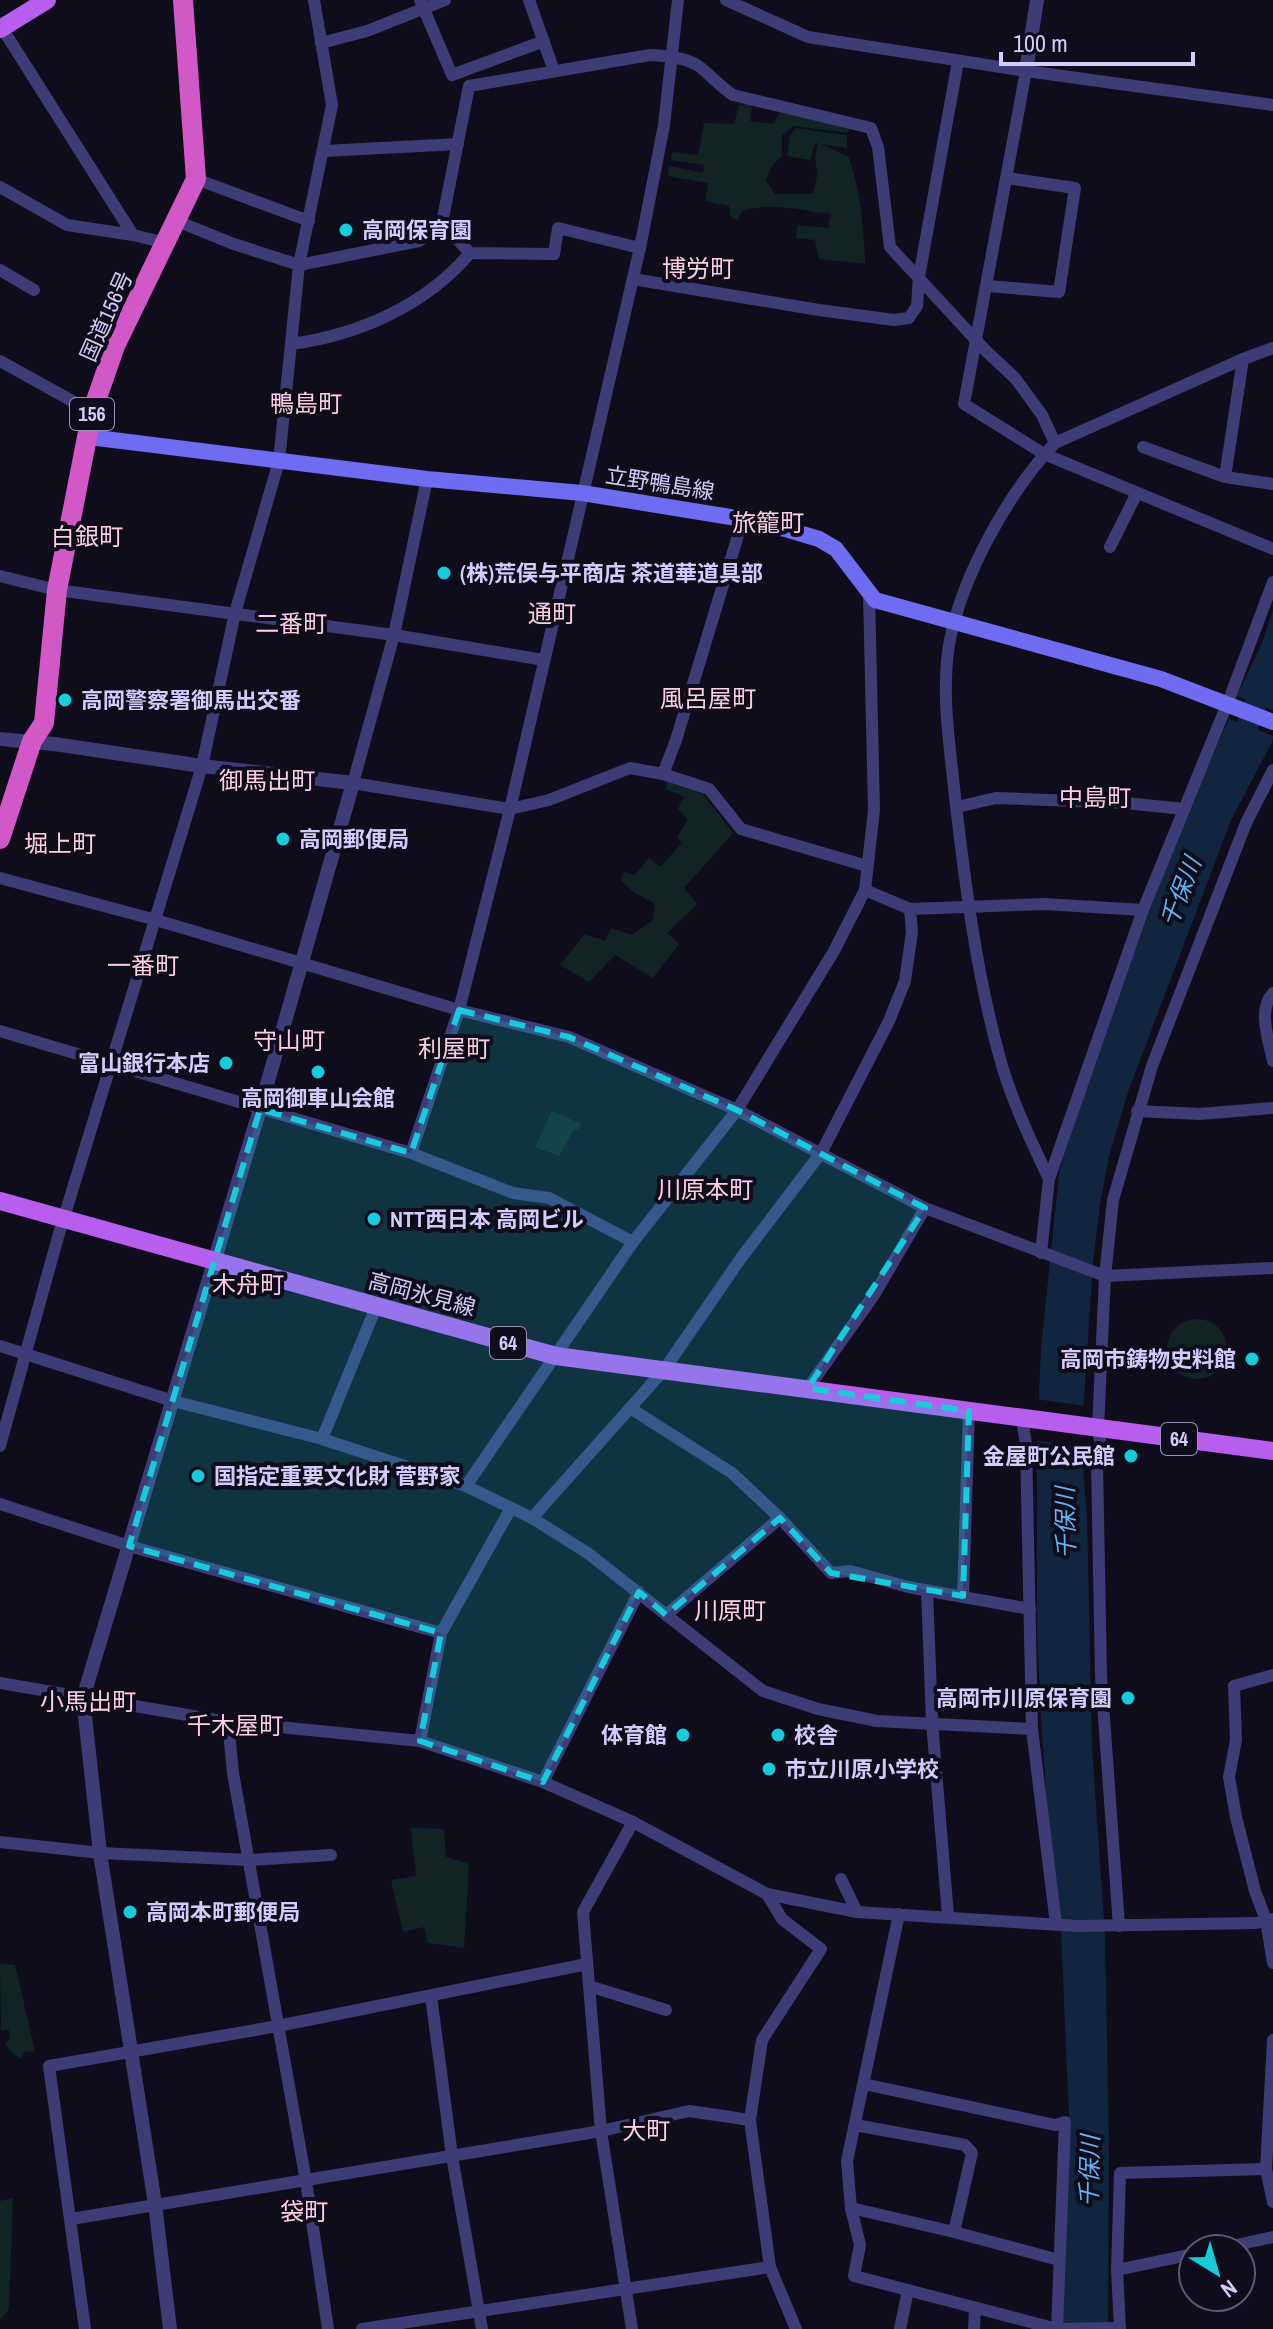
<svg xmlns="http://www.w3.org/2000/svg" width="1273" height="2329" viewBox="0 0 1273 2329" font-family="'Archivo Narrow','Noto Sans JP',sans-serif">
  <rect width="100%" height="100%" fill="#0f0d1b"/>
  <!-- green -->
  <g fill="#112423">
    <path d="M 752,104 L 750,121 L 774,124 L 780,111 L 847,123 L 850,129 L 847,133 L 793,126 L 782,135 L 782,156 L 773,164 L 766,180 L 775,194 L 812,194 C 823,170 811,165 818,143 L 815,143 L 810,160 L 787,156 L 790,136 L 796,128 L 847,135 L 847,148 L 821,144 L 849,157 C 860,192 864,226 865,264 L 819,259 L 815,240 L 796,238 L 798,225 L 828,228 L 831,214 C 801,210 771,202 742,211 L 738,220 L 731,218 L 729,206 L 705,201 L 708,183 L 668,176 L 669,166 L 703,173 L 704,165 L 671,160 L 672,152 L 698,155 L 704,123 L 734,124 L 739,105 Z"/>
    <polygon points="667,782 703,794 733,833 684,888 697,904 667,933 679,944 653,978 615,955 589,982 560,965 585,934 605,941 611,928 632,935 653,920 655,904 635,893 620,880 624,872 635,875 649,858 660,867 682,843 677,837 688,820 678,809 684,797 666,789"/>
    <polygon points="552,1111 581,1124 578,1130 574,1129 559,1156 535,1147"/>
    <circle cx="1197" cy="1349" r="30"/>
    <polygon points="411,1828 444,1829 446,1857 469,1864 464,1948 428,1943 424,1927 403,1932 391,1880 416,1876"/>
    <polygon points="0,1964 15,1965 35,2051 24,2052 21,2059 10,2051 5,2043 10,2040 9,2030 1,2030"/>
    <polygon points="13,2198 9,2309 0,2320 0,2201"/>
  </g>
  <!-- water -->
  <g fill="#12253f">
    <polygon points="1273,610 1273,710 1237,696 1262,643"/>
    <polygon points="1229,719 1273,736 1273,740 1231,820 1128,1092 1109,1156 1100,1204 1093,1263 1081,1443 1087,1516 1092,1747 1105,1935 1109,2149 1108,2319 1108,2329 1061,2329 1069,2116 1061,1932 1051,1861 1041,1718 1037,1630 1037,1441 1041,1348 1059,1174 1067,1140 1178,832"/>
  </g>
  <!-- pier -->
  <polygon fill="#0f0d1b" points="1035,1399 1086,1406 1085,1447 1033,1440"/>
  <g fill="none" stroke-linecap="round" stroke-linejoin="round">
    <!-- river -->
    <polyline stroke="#12253f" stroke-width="22" points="1237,755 1273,655"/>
    <!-- minor -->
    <g stroke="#3e3c76" stroke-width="12">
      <polyline points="420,0 452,75 544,41"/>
      <polyline points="529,0 554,71"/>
      <polyline points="726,0 808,37 1026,71 1273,105"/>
      <polyline points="2,28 133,235 166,243"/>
      <polyline points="321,43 367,31 445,0"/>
      <polyline points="1026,71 964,404 1044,454 1273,549"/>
      <polyline points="324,151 458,144"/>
      <polyline points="196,179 309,221"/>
      <polyline points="0,187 67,225 133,235"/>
      <path d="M 177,221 L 231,243 L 299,265 L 419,241 L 442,223 L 469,86 L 650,55 C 665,56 683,57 697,65 C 708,72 719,86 733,95 L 871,128 L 878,147 L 890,247 L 987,352 L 1015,378 L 1042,415 L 1055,443 C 1008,493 961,577 949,645 C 941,696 950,746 955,797 C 965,883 976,971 999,1055 C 1010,1097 1030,1139 1049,1179"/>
      <polyline points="442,223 470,253 554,254 558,228 640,248"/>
      <polyline points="0,270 34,290"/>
      <polyline points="633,279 819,310 894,320 909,318 917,306 919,277 958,61"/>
      <polyline points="988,286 1059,292 1075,188 1007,178"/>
      <path d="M 291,344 C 358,335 425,306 470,253"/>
      <polyline points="0,361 92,412"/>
      <polyline points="1055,443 1243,359"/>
      <polyline points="1143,447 1225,477 1273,484"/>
      <polyline points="1225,477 1243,359 1273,348"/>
      <polyline points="427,479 394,635 353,783 510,809 549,800 630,768 663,774 709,789 741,829 867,866"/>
      <polyline points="1110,547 1137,493"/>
      <polyline points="0,576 57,590 394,635 544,660"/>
      <polyline points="663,774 676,740 743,519"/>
      <polyline points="957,807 996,798 1125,803 1184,809"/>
      <polyline points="0,878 156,920 459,1010 569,1037 737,1110 925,1208 1105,1276 1273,1268"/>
      <polyline points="865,890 910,909 1044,904 1143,910"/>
      <path d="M 1273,993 C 1257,1010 1269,1041 1273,1061"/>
      <polyline points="0,1031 411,1153 513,1193 549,1198 633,1242"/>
      <polyline points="1137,1111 1200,1114 1273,1108"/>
      <polyline points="411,1153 459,1010 510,809 640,248 664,125 678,0"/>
      <polyline points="1041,1253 1049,1179 1143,910 1230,697 1273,582"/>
      <polyline points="0,1346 173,1401 322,1439 466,1486 532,1518 589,1554 763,1691 818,1709 877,1721 1032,1729"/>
      <polyline points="808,1388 874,1295 925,1208"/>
      <polyline points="630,1408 732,1473 780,1518 831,1573 850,1571 908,1587 1030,1609"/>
      <polyline points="1022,1419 1026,1444 1032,1729 1056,1924"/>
      <polyline points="322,1439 376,1307"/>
      <polyline points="0,1446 58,1237 202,766 235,613 279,461 299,265 332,105 314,0"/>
      <polyline points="466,1486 633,1242 737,1110 834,951 865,890 874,810 869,594"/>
      <polyline points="0,1504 129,1546 441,1633"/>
      <polyline points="532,1518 664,1370 741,1258 821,1153 889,1021 905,981 912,932 910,909"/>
      <polyline points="927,1590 932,1722 948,1916"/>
      <polyline points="963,1596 969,1411"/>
      <polyline points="666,1615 780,1518"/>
      <polyline points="1273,1675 1234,1686 1236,1740 1229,1777 1236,1817 1255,1891 1266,1920 1273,1963"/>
      <polyline points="0,1683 228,1722 420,1741 543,1782 633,1822 767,1894 857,1912 1077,1926 1256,1923 1273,1919"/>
      <polyline points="228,1722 233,1773 306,2181 328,2329"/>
      <polyline points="420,1741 441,1633 511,1508"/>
      <polyline points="543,1782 639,1592"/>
      <polyline points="0,1842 100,1853 250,1860 331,1855"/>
      <polyline points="841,1879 857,1912"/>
      <polyline points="767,1894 782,1919 821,1949 762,2040 750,2120 770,2267 796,2329"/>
      <polyline points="899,1914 847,2161 851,2208 860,2245 854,2276 1057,2329 1120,2328"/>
      <polyline points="1119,1926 1101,1676 1097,1461 1101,1447 1098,1428 1105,1276 1113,1200 1152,1066 1246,823 1273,770"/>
      <polyline points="589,1986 666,2010"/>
      <polyline points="431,1996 452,2156 482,2329"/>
      <polyline points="1273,2040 1266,2169 1273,2202"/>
      <polyline points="864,2084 1055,2125 1065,2122 1057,2329"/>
      <polyline points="851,2208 954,2232 972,2153 965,2145 855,2125"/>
      <polyline points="71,2219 601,2131 689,2111 750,2120"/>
      <polyline points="954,2232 1059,2260"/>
      <polyline points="1218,2249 1273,2237"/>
      <polyline points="1193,2254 1117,2270 1120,2173 1266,2169"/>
      <polyline points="1117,2270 1120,2329"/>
      <polyline points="85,2329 49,2066 278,2026 587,1964"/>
      <polyline points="362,2329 770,2267"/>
      <polyline points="632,2329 601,2131 583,1912 633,1822"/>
      <polyline points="900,2329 908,2290"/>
      <polyline points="974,2329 975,2308"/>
    </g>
    <!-- tertiary -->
    <g stroke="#3e3c76" stroke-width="14">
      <polyline points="1026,71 1037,0"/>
      <polyline points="0,739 54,744 202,766 353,783 260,1109 83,1698 100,1853 155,2204 170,2329"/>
    </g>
    <!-- secondary -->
    <polyline stroke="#6e6cf0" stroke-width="16" points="89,437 427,479 582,493 743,519 789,530 819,539 836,549 875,600 1161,679 1273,722"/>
    <!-- primary -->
    <g stroke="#b75eef" stroke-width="18">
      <polyline points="0,29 47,0"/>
      <polyline points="0,1201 556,1356 1273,1451"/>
    </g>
    <!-- trunk -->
    <polyline stroke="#d258c7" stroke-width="20" points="0,839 32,741 44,723 57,590 92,412 115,346 196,179 183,0"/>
  </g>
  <!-- marked area -->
  <path fill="#16cbdc" fill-opacity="0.2" stroke="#16cbdc" stroke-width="6" stroke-dasharray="16 10" stroke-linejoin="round" d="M 459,1010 L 569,1037 L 737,1110 L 925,1208 L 808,1388 L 969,1411 L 963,1596 L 831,1573 L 780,1518 L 666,1615 L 639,1592 L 543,1782 L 420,1741 L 441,1633 L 129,1546 L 260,1109 L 411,1153 Z"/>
  <!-- markers -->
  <g fill="#16cbdc" stroke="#0f0d1b" stroke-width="3">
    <circle cx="346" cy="230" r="8"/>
    <circle cx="444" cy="573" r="8"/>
    <circle cx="65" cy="700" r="8"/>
    <circle cx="283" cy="839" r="8"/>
    <circle cx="226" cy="1063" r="8"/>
    <circle cx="318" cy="1072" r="8"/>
    <circle cx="374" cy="1219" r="8"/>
    <circle cx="1252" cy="1359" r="8"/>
    <circle cx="1131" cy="1456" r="8"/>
    <circle cx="198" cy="1476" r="8"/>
    <circle cx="1128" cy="1698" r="8"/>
    <circle cx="683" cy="1735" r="8"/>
    <circle cx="778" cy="1735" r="8"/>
    <circle cx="769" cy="1769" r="8"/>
    <circle cx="130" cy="1912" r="8"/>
  </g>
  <g text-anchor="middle" stroke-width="8" stroke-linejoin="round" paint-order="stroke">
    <!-- shield labels -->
    <g fill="#0f0d1b" stroke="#9793b7" stroke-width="2">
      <rect x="70" y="398" width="44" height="32" rx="6"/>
      <rect x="490" y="1327" width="36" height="32" rx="6"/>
      <rect x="1161" y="1423" width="36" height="32" rx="6"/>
    </g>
    <g font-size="20" font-weight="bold" fill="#d1ccfa">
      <text x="92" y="421">156</text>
      <text x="508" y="1350">64</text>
      <text x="1179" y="1446">64</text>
    </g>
    <!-- poi labels -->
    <g font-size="22" font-weight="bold" fill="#d1ccfa" stroke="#0f0d1b" text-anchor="start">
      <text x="362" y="238">高岡保育園</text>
      <text x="460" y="581">(株)荒俣与平商店 茶道華道具部</text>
      <text x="81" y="708">高岡警察署御馬出交番</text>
      <text x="299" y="847">高岡郵便局</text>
      <text x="210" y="1071" text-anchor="end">富山銀行本店</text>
      <text x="318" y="1106" text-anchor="middle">高岡御車山会館</text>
      <text x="390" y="1227">NTT西日本 高岡ビル</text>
      <text x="1236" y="1367" text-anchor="end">高岡市鋳物史料館</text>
      <text x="1115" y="1464" text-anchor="end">金屋町公民館</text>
      <text x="214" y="1484">国指定重要文化財 菅野家</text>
      <text x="1112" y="1706" text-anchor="end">高岡市川原保育園</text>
      <text x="667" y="1743" text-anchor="end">体育館</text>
      <text x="794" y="1743">校舎</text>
      <text x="785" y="1777">市立川原小学校</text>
      <text x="146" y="1920">高岡本町郵便局</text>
    </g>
    <!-- street labels -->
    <g font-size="22" fill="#d1ccfa" stroke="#0f0d1b">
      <text transform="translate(106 316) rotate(-66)" y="8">国道156号</text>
      <text transform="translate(660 483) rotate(9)" y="8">立野鴨島線</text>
      <text transform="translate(422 1294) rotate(15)" y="8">高岡氷見線</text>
    </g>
    <!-- neighbourhood labels -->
    <g font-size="24" fill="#faceea" stroke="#0f0d1b">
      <text x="698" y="277">博労町</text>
      <text x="306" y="412">鴨島町</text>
      <text x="768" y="531">旅籠町</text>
      <text x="87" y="545">白銀町</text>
      <text x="552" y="622">通町</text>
      <text x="291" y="632">二番町</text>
      <text x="708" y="707">風呂屋町</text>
      <text x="267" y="789">御馬出町</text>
      <text x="1095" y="806">中島町</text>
      <text x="60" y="852">堀上町</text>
      <text x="143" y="974">一番町</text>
      <text x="289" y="1049">守山町</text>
      <text x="454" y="1057">利屋町</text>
      <text x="705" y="1198">川原本町</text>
      <text x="248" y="1293">木舟町</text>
      <text x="730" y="1619">川原町</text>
      <text x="88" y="1710">小馬出町</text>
      <text x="235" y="1734">千木屋町</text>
      <text x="646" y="2139">大町</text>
      <text x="304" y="2220">袋町</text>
    </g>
    <!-- water labels -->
    <g font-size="24" font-style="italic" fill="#64b1f0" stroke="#0f0d1b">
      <text transform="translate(1181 892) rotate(-69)" y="8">千保川</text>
      <text transform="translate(1066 1523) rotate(-91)" y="8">千保川</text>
      <text transform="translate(1090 2171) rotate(-89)" y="8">千保川</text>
    </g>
  </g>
  <!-- north arrow -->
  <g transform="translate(1217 2273) rotate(143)"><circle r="38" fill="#0f0d1b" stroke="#5d5974" stroke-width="2"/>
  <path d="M0-6L14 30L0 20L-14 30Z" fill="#16cbdc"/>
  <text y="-12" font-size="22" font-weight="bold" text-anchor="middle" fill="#d1ccfa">N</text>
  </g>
  <!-- scale -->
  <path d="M1001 52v12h192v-12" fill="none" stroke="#d1ccfa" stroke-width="4"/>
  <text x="1013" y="52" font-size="24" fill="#d1ccfa" stroke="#0f0d1b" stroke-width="6" paint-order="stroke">100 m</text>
</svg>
